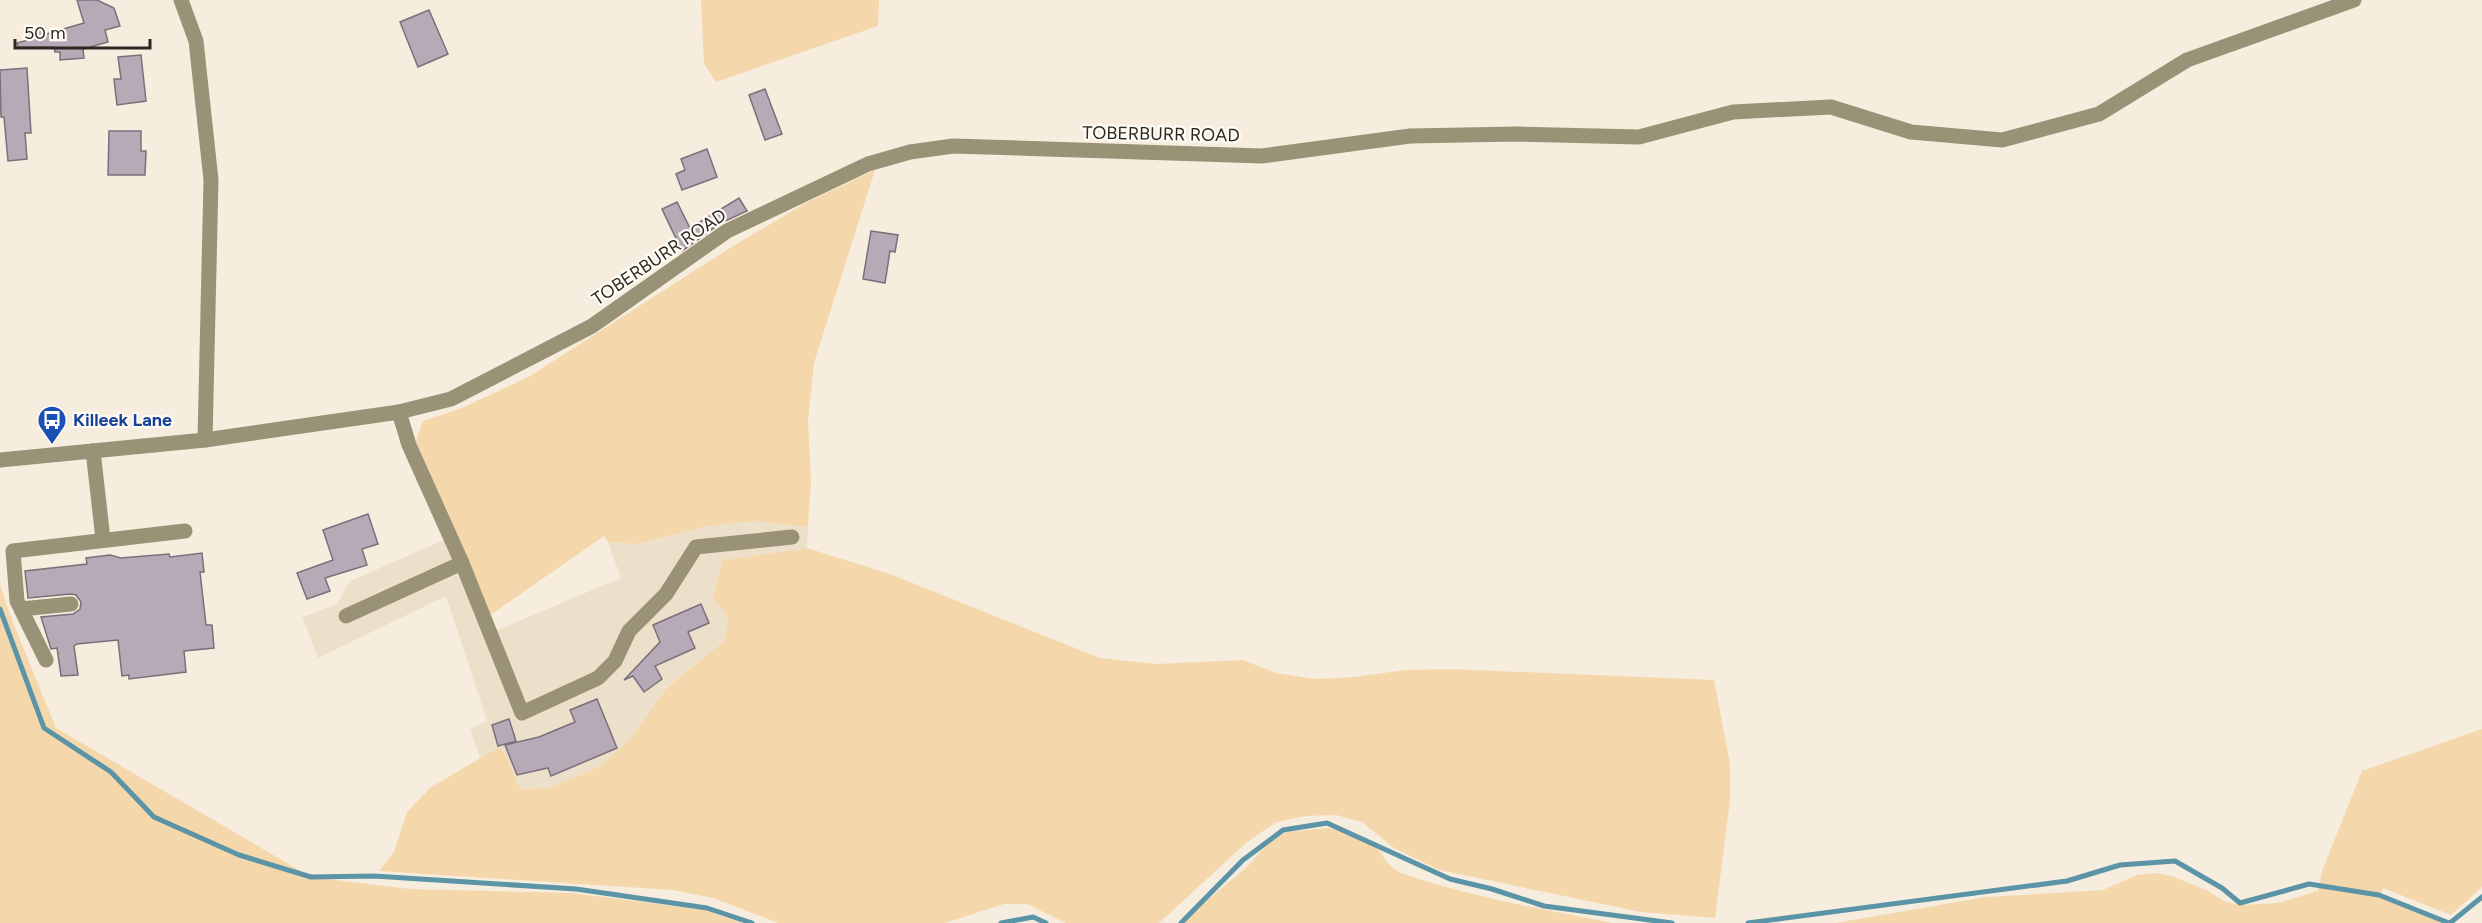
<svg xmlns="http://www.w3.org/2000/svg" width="2482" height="923" viewBox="0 0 2482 923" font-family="Figtree,sans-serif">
  <rect width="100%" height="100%" fill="#f7edde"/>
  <!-- built -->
  <polygon fill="#ede0cb" points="754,521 808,527 807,548 723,560 713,597 728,619 725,640 666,687 630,739 599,767 550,787 521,790 504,752 497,748 480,758 470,729 487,721 446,596 318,658 302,617 337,604 350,581 442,541 455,538 495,631 621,578 608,542 637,544 708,526"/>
  <!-- green -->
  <g fill="#f4d8ac">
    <polygon points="701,0 879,0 878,26 716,82 704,64"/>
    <polygon points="875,170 814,363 808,420 811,482 808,527 754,521 708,526 636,544 608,542 604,536 489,616 422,459 416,440 423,421 462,408 530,376 733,246 806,203"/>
    <polygon points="807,548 890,574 1100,658 1156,664 1243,660 1276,673 1315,679 1354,677 1405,670 1450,669 1714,680 1730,764 1730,800 1715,918 1641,912 1439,870 1394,848 1362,822 1336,815 1306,816 1276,822 1246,843 1159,923 1066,923 1027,904 1004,904 945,923 778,923 713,898 672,890 379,871 394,852 407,812 430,788 497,748 504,752 521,790 550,787 599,767 630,739 666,688 725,640 728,619 713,597 723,560"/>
    <polygon points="0,584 10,615 56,728 311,877 410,889 572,893 706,910 743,923 0,923"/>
    <polygon points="2482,729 2482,887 2451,915 2383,888 2379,897 2444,923 1835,923 1986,897 2103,890 2137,875 2155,873 2172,876 2208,891 2224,901 2240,905 2278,903 2318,891 2322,871 2362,771"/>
    <path d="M 1328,828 C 1345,831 1360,834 1374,846 C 1388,858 1385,868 1407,875 C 1474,898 1545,909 1613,923 L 1180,923 L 1248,866 L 1265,846 L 1284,832 Z"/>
  </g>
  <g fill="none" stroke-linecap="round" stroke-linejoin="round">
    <!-- stream -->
    <g stroke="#5b94a7" stroke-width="5">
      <polyline points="0,609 44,728 111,772 154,817 239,855 311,877 374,876 576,889 707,908 752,923"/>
      <polyline points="1001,923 1033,917 1046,923"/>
      <polyline points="1181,923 1243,860 1283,830 1327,823 1450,879 1492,889 1544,906 1672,923"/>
      <polyline points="1748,923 2067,881 2120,865 2175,861 2222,888 2240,903 2309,884 2379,895 2449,923"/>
      <polyline points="2450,923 2482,897"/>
    </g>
  </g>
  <!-- building -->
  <g fill="#b7aab7" stroke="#7a6f7b" stroke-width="1.5">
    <polygon points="77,0 97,0 114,8 120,26 105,30 108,42 83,49 84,58 60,60 60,52 55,52 54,47 18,47 17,43 28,40 26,34 45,28 46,34 84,23"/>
    <polygon points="429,10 448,54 418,67 400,22"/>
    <polygon points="141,55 146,101 117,105 114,79 121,79 118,57"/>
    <polygon points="27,68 31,133 25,133 27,159 8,161 4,117 1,117 0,70"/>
    <polygon points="765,89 782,134 765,140 749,95"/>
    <polygon points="109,131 141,131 141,151 146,151 145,175 108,175"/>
    <polygon points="707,149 717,177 682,190 676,174 685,170 681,159"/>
    <polygon points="739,198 747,211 721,223 682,251 662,209 677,202 690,228"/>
    <polygon points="871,231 898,235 895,252 890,251 885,283 863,279"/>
    <polygon points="368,514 378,544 362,549 367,565 325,578 330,591 307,599 297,573 333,560 323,530"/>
    <polygon points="202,553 204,572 200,572 206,625 212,625 214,648 184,651 186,672 129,679 129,675 122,676 118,640 77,644 74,646 78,675 61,676 57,648 51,649 41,617 73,614 80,609 81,602 76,595 71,594 28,598 25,571 87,564 86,558 110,555 121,558 169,554 170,557"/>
    <polygon points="701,604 709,623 688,632 695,648 655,666 662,679 644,692 633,676 624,680 660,642 653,625"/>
    <polygon points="597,699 617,748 551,776 548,768 517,775 505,745 539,737 575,722 570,710"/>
    <polygon points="509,719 516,741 498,746 492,725"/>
  </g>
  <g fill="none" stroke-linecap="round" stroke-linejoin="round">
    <!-- minor -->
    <g stroke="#999276" stroke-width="15">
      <polyline points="181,0 196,41 211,180 205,440"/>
      <polyline points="399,412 409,445 462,563 522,713 598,678 615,661 629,631 666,594 696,547 792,537"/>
      <polyline points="93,451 103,539"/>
      <polyline points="0,460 205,440 399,412 451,399 592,326 727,231 868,164 910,152 953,146 1262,156 1410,136 1516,134 1639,137 1733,112 1831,107 1911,132 2002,140 2099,114 2187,60 2354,0"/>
      <polyline points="21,609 71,604"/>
      <polyline points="346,616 462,563"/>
      <polyline points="46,660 17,601 13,551 185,531"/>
    </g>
  </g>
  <!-- icons -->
  <defs>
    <g id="bus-pin" transform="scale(1.5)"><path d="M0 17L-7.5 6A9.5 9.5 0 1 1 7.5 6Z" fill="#1a4fb4" stroke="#fffbf5"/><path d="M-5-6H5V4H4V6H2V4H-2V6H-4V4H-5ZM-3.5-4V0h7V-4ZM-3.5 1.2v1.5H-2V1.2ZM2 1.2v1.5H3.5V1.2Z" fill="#fff"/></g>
  </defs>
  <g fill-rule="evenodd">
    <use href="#bus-pin" x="52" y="420"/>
  </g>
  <g text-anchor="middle" stroke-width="4.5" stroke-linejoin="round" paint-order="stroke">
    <!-- street labels -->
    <g font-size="18" fill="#2b2822" stroke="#fffbf5">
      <text transform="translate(1161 134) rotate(1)" y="6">TOBERBURR ROAD</text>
      <text transform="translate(659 257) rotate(-34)" y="6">TOBERBURR ROAD</text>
    </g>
    <!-- transit labels -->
    <g font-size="18" font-weight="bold" fill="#164399" stroke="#fffbf5" text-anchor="start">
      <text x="73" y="426">Killeek Lane</text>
    </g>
  </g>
  <!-- scale -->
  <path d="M15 39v9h135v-9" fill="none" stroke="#2b2822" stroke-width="3"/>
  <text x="24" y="39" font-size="18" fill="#2b2822" stroke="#fffbf5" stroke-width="4.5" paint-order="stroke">50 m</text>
</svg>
